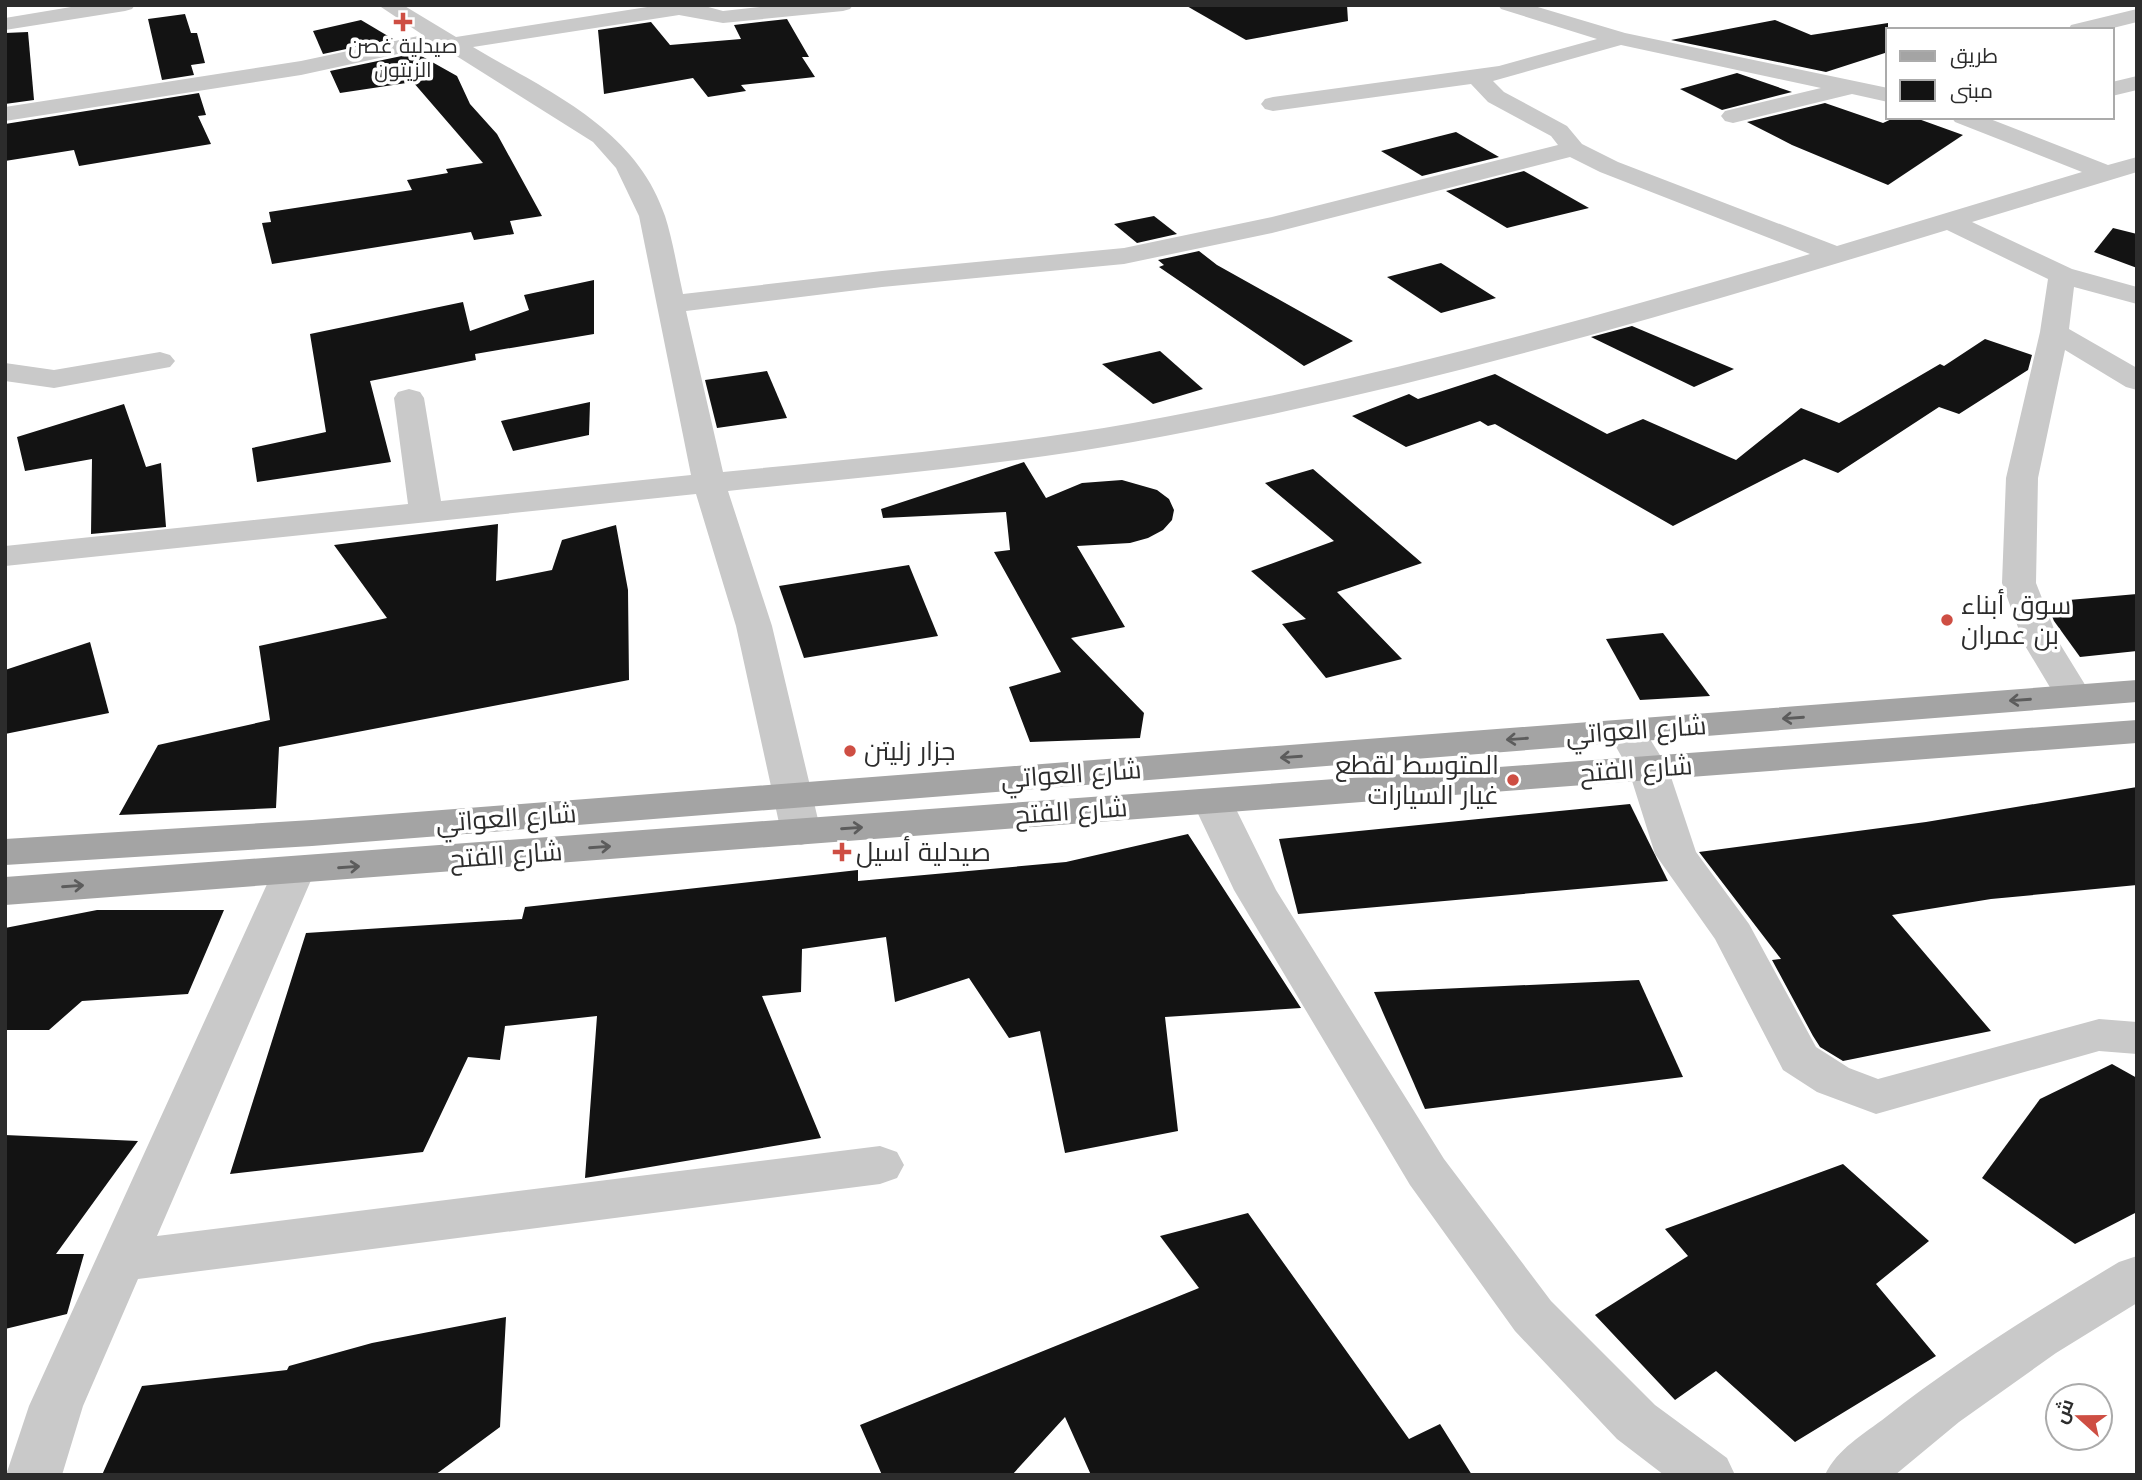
<svg xmlns="http://www.w3.org/2000/svg" width="2142" height="1480" viewBox="0 0 2142 1480" font-family="Jost,Cairo,sans-serif">
  <rect width="100%" height="100%" fill="#fff"/>
  <!-- building -->
  <g fill="#131313">
    <polygon points="1185,5 1347,5 1348,21 1246,40"/>
    <polygon points="185,14 191,33 197,33 205,63 191,65 194,75 162,80 148,19"/>
    <polygon points="787,19 809,57 802,57 815,77 741,85 746,91 708,97 693,78 604,94 598,30 651,22 670,45 741,39 734,25"/>
    <polygon points="361,20 393,39 323,54 313,31"/>
    <polygon points="1775,20 1811,35 1888,23 1888,52 1826,72 1671,40"/>
    <polygon points="28,32 34,100 5,104 5,33"/>
    <polygon points="416,53 457,76 470,104 497,134 542,216 510,221 514,234 474,240 471,232 272,264 262,223 271,222 269,212 412,190 407,180 448,173 446,169 483,163 413,82 340,93 330,71"/>
    <polygon points="1737,73 1792,92 1722,110 1680,89"/>
    <polygon points="199,93 206,115 198,116 211,144 79,166 74,150 5,161 5,124"/>
    <polygon points="1825,103 1883,123 1896,117 1913,117 1963,135 1888,185 1792,145 1747,122"/>
    <polygon points="1456,132 1499,157 1422,176 1381,151"/>
    <polygon points="1524,171 1589,208 1507,228 1446,191"/>
    <polygon points="1154,216 1177,234 1137,243 1114,224"/>
    <polygon points="2113,228 2137,234 2137,268 2094,252"/>
    <polygon points="1199,251 1217,265 1353,341 1304,366 1159,267 1164,265 1158,260"/>
    <polygon points="1441,263 1496,298 1441,313 1387,277"/>
    <polygon points="594,280 594,334 475,354 476,360 370,381 391,462 257,482 252,448 326,432 310,334 463,302 470,331 529,310 524,295"/>
    <polygon points="1632,326 1734,369 1694,387 1591,337"/>
    <polygon points="1985,339 2032,355 2028,370 1959,414 1939,407 1838,473 1804,459 1673,526 1495,424 1488,426 1480,421 1406,447 1352,416 1409,394 1418,399 1495,374 1607,434 1643,419 1736,460 1801,408 1839,423 1940,364 1944,366"/>
    <polygon points="1160,351 1203,389 1153,404 1102,364"/>
    <polygon points="767,371 787,418 717,428 705,380"/>
    <polygon points="590,402 589,435 513,451 501,421"/>
    <polygon points="124,404 146,467 161,463 166,527 91,534 92,459 25,471 17,437"/>
    <polygon points="1024,462 1046,498 1082,483 1122,480 1157,490 1169,499 1174,510 1172,520 1163,530 1148,538 1130,543 1077,546 1125,627 1071,638 1144,713 1140,738 1030,742 1009,687 1061,672 994,552 1010,550 1006,512 883,518 881,509"/>
    <polygon points="1313,469 1422,563 1337,592 1402,659 1326,678 1282,624 1306,619 1251,571 1334,541 1265,483"/>
    <polygon points="498,524 496,581 552,570 562,540 616,525 628,590 629,680 279,747 276,808 119,815 158,745 270,720 259,646 387,618 334,545"/>
    <polygon points="909,565 938,636 804,658 779,586"/>
    <polygon points="2137,594 2137,651 2080,657 2054,621 2046,602"/>
    <polygon points="1663,633 1710,696 1640,700 1606,639"/>
    <polygon points="90,642 109,713 5,734 5,670"/>
    <polygon points="2137,787 2137,885 1991,899 1892,915 1991,1031 1843,1061 1820,1047 1813,1036 1772,960 1781,959 1699,852 1926,822"/>
    <polygon points="1630,804 1668,881 1298,914 1279,839"/>
    <polygon points="1188,834 1301,1008 1165,1017 1178,1131 1065,1153 1040,1031 1009,1038 969,978 895,1002 886,937 802,949 801,992 762,996 821,1138 585,1178 597,1016 505,1026 500,1060 468,1057 423,1152 230,1174 306,933 522,919 525,907 858,870 858,881 1066,862"/>
    <polygon points="97,910 224,910 188,994 82,1001 49,1030 5,1030 5,928"/>
    <polygon points="1639,980 1683,1077 1425,1109 1374,992"/>
    <polygon points="2112,1064 2137,1078 2137,1212 2075,1244 1982,1178 2040,1099"/>
    <polygon points="5,1135 138,1141 56,1254 84,1254 67,1314 5,1329"/>
    <polygon points="1843,1164 1929,1241 1876,1284 1936,1356 1795,1442 1716,1371 1675,1400 1595,1315 1688,1256 1665,1229"/>
    <polygon points="1248,1213 1409,1439 1440,1424 1472,1475 1091,1475 1065,1417 1012,1475 882,1475 860,1425 1199,1288 1160,1236"/>
    <polygon points="506,1317 500,1427 435,1475 102,1475 142,1386 287,1370 289,1366 372,1343"/>
  </g>
  <g fill="none" stroke-linecap="round" stroke-linejoin="round">
    <!-- minor -->
    <g fill="#c9c9c9" fill-rule="evenodd">
      <polygon points="83,5 135,5 132,9 125,11 5,30 5,18"/>
      <path d="M 378,5 L 403,5 L 456,37 L 660,5 L 701,5 L 723,11 L 777,5 L 853,5 L 850,9 L 843,11 L 723,23 L 679,15 L 473,47 C 547,91 636,128 665,216 C 673,241 677,268 683,294 L 882,271 L 1124,248 L 1272,217 L 1558,145 L 1551,136 L 1488,102 L 1471,84 L 1273,111 L 1265,109 L 1261,104 L 1265,99 L 1273,97 L 1499,66 L 1597,39 L 1501,9 L 1498,5 L 1531,5 L 1625,33 L 1888,88 L 1888,102 L 1852,94 L 1733,123 L 1725,121 L 1721,116 L 1725,111 L 1821,88 L 1621,45 L 1493,81 L 1504,92 L 1567,126 L 1582,144 L 1618,162 L 1837,246 L 2082,172 L 1955,122 L 1951,117 L 1985,117 L 2108,165 L 2137,157 L 2137,172 L 1972,222 L 2072,269 L 2137,287 L 2137,304 L 2074,287 L 2069,329 L 2137,368 L 2137,390 L 2126,387 L 2065,350 L 2038,478 L 2036,583 L 2060,644 L 2092,696 L 2086,704 L 2073,707 L 2060,704 L 2024,644 L 2002,583 L 2006,478 L 2040,332 L 2048,279 L 1947,230 C 1679,312 1409,392 1133,442 C 999,466 863,477 728,491 L 772,626 L 821,832 L 815,841 L 801,845 L 787,841 L 781,832 L 736,626 L 696,494 L 5,566 L 5,546 L 408,504 L 394,398 L 398,392 L 409,389 L 420,392 L 424,398 L 441,501 L 691,475 L 639,216 L 616,168 L 593,142 L 439,45 L 301,75 L 5,121 L 5,107 L 301,61 L 423,35 ZM 1570,157 L 1600,172 L 1810,254 C 1587,320 1362,382 1133,423 C 997,447 860,458 723,472 L 686,311 L 882,287 L 1124,264 L 1272,233 Z"/>
      <polygon points="2137,9 2137,22 2105,30 2068,30 2071,25"/>
      <polygon points="2137,76 2137,90 2112,96 2112,82"/>
      <polygon points="160,352 170,355 175,361 170,367 54,388 5,381 5,363 54,370"/>
      <polygon points="1626,720 1640,723 1668,768 1696,852 1749,924 1816,1047 1849,1068 1878,1079 2099,1019 2137,1022 2137,1054 2099,1051 1876,1114 1817,1092 1783,1070 1715,939 1655,854 1628,768 1607,731 1612,723"/>
      <polygon points="1212,789 1226,792 1232,801 1276,890 1444,1159 1551,1301 1655,1405 1727,1458 1735,1475 1664,1475 1617,1439 1515,1331 1410,1185 1234,890 1192,801 1198,792"/>
      <polygon points="294,857 309,861 315,871 157,1236 880,1146 897,1152 904,1165 897,1178 880,1184 138,1279 83,1406 62,1475 6,1475 29,1406 273,871 279,861"/>
      <path d="M 2137,1256 L 2137,1303 L 2056,1353 L 1959,1422 L 1895,1475 L 1825,1475 C 1837,1449 1864,1434 1886,1417 C 1960,1359 2039,1310 2119,1262 Z"/>
    </g>
    <!-- major -->
    <g fill="#a4a4a4" fill-rule="evenodd">
      <polygon points="2137,680 2137,702 312,846 5,865 5,839 312,820"/>
      <polygon points="2137,720 2137,743 5,905 5,877"/>
    </g>
  </g>
  <!-- one-way arrows -->
  <defs><path id="oneway-shaft" d="M-6 0H5M1.5-3L5.5 0L1.5 3" fill="none" stroke-width="1.6" stroke-linecap="round" stroke-linejoin="round" transform="scale(1.75)"/></defs>
  <g stroke="#5c5c5c">
    <use href="#oneway-shaft" transform="translate(2020 700) rotate(176)"/>
    <use href="#oneway-shaft" transform="translate(1793 718) rotate(176)"/>
    <use href="#oneway-shaft" transform="translate(1517 739) rotate(176)"/>
    <use href="#oneway-shaft" transform="translate(1291 757) rotate(176)"/>
    <use href="#oneway-shaft" transform="translate(852 828) rotate(-4)"/>
    <use href="#oneway-shaft" transform="translate(600 847) rotate(-4)"/>
    <use href="#oneway-shaft" transform="translate(349 867) rotate(-4)"/>
    <use href="#oneway-shaft" transform="translate(73 886) rotate(-4)"/>
  </g>
  <!-- markers -->
  <g fill="#ce4e43" stroke="#fff" stroke-width="2.5">
    <path d="M399.5 11.5h7v7h7v7h-7v7h-7v-7h-7v-7h7z"/>
    <circle cx="1947" cy="620" r="7"/>
    <circle cx="850" cy="751" r="7"/>
    <circle cx="1513" cy="780" r="7"/>
    <path d="M838.5 841.5h7v7h7v7h-7v7h-7v-7h-7v-7h7z"/>
  </g>
  <g text-anchor="middle" stroke-width="7" stroke-linejoin="round" paint-order="stroke">
    <!-- far-poi labels -->
    <g font-size="21" fill="#2c2c2c" stroke="#fff">
      <text x="403" y="53">صيدلية غصن<tspan x="403" dy="24">الزيتون</tspan></text>
    </g>
    <!-- poi labels -->
    <g font-size="26" fill="#2c2c2c" stroke="#fff" text-anchor="start">
      <text x="1961" y="614">سوق أبناء<tspan x="1961" dy="30">بن عمران</tspan></text>
      <text x="864" y="760">جزار زليتن</text>
      <text x="1499" y="774" text-anchor="end">المتوسط لقطع<tspan x="1499" dy="30">غيار السيارات</tspan></text>
      <text x="856" y="861">صيدلية أسيل</text>
    </g>
    <!-- street labels -->
    <g font-size="26" fill="#2c2c2c" stroke="#fff">
      <text transform="translate(1636 730) rotate(-4)" y="9">شارع العواتي</text>
      <text transform="translate(1636 769) rotate(-4)" y="9">شارع الفتح</text>
      <text transform="translate(1071 774) rotate(-4)" y="9">شارع العواتي</text>
      <text transform="translate(1071 811) rotate(-4)" y="9">شارع الفتح</text>
      <text transform="translate(506 818) rotate(-4)" y="9">شارع العواتي</text>
      <text transform="translate(506 855) rotate(-4)" y="9">شارع الفتح</text>
    </g>
  </g>
  <!-- border -->
  <rect width="2142" height="1480" fill="none" stroke="#2c2c2c" stroke-width="14"/>
  <!-- legend -->
  <rect x="1886" y="28" width="228" height="91" fill="#ffffff" stroke="#ababab" stroke-width="2"/>
  <rect x="1900" y="51" width="35" height="10" fill="#a4a4a4" stroke="#ababab" stroke-width="2"/>
  <text x="1950" y="63" font-size="21" fill="#2c2c2c">طريق</text>
  <rect x="1900" y="80" width="35" height="21" fill="#131313" stroke="#ababab" stroke-width="2"/>
  <text x="1950" y="98" font-size="21" fill="#2c2c2c">مبنى</text>
  <!-- north arrow -->
  <g transform="translate(2079 1417) rotate(291)"><circle r="33" fill="#ffffff" stroke="#ababab" stroke-width="2"/>
  <path d="M0-5L12 26L0 18L-12 26Z" fill="#ce4e43"/>
  <text y="-10" font-size="19" font-weight="bold" text-anchor="middle" fill="#2c2c2c">ش</text>
  </g>
</svg>
